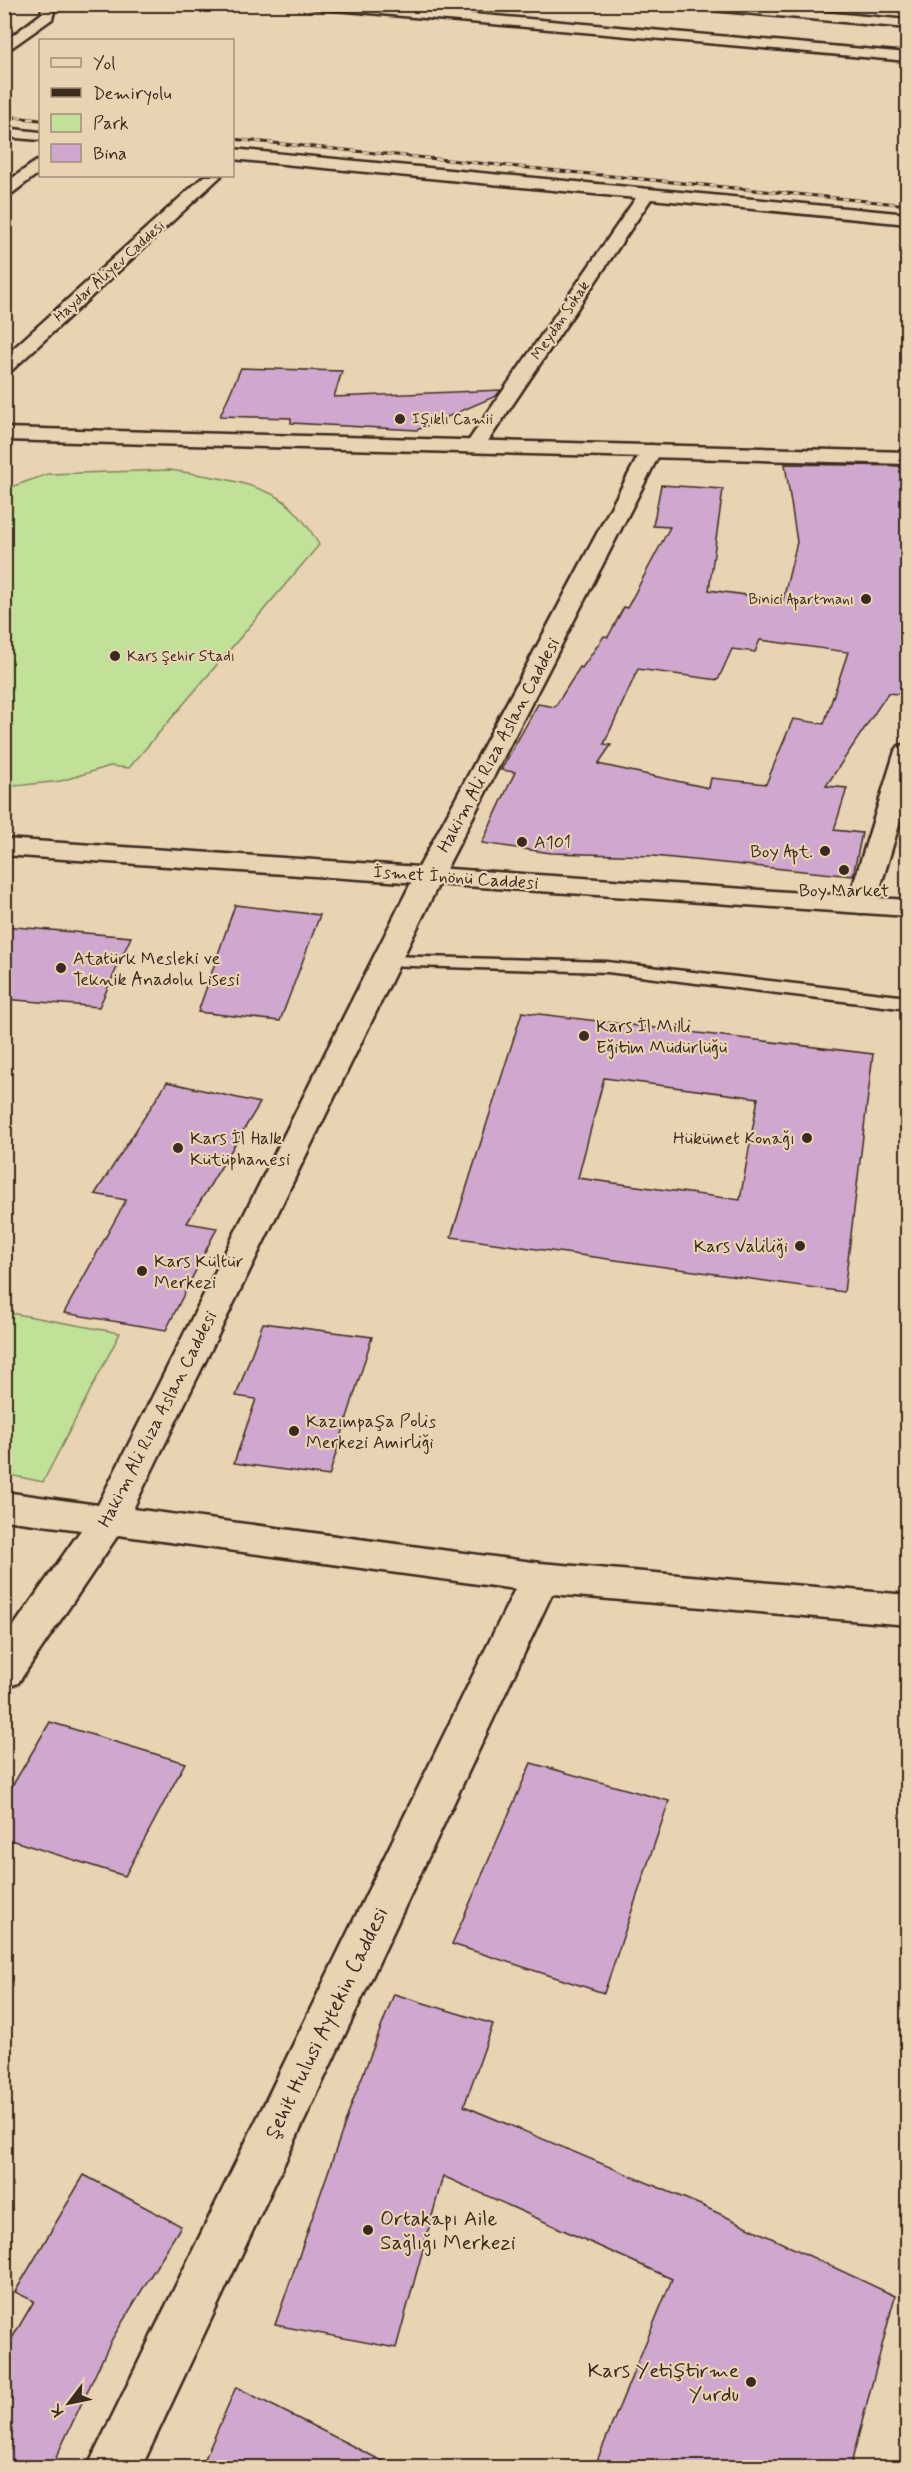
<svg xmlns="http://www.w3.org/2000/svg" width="912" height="2472" viewBox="0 0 912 2472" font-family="Mynerve,sans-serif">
  <rect width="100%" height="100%" fill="#e8d3b2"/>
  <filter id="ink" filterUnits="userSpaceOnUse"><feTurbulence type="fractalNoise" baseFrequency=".0167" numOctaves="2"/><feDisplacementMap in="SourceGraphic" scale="12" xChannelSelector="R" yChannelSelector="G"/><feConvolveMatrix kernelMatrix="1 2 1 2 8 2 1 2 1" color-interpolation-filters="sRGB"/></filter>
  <g filter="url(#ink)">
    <!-- green -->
    <g fill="#c1e098" stroke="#7e855b" stroke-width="1.5">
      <path d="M 170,470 C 204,475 241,480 272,494 C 291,502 310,528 319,545 L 129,768 L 110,766 L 61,781 L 5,787 L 5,489 L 48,474 Z"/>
      <polygon points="5,1312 120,1333 43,1482 5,1474"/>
    </g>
    <!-- building -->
    <g fill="#d0a8cf" stroke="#3b2a1e" stroke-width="1.5" fill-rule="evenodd">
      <polygon points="241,368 342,371 334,397 501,390 496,396 417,430 291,423 291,418 220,416"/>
      <path d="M 785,464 L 908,466 L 908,695 L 888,693 L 826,786 L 847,788 L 834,830 L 862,833 L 853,876 L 653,856 L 551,853 L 482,843 L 515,772 L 501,770 L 538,704 L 555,707 L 580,667 L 582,668 L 604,636 L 608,637 L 624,607 L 627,608 L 670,527 L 653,526 L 661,485 L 723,489 L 709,590 L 783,600 L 797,542 ZM 760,640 L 848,652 L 824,724 L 793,719 L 766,784 L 711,778 L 709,788 L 598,764 L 611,745 L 604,744 L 638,669 L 718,680 L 732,649 L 755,652 Z"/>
      <polygon points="235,905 320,915 280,1021 198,1012"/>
      <polygon points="4,926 131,937 99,1007 4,999"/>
      <path d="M 522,1012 L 873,1054 L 844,1292 L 451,1237 ZM 604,1078 L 758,1098 L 740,1200 L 578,1178 Z"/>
      <polygon points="167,1082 260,1103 187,1223 217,1228 166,1330 64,1313 126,1200 95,1194"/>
      <polygon points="263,1323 372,1337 329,1476 234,1463 256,1399 236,1396"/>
      <polygon points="50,1722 185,1763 125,1876 4,1838 4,1800"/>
      <polygon points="531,1763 669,1801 604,1993 452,1944"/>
      <polygon points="394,1994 493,2024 464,2106 703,2206 895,2296 850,2468 594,2468 672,2279 443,2176 396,2348 275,2325 352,2103"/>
      <polygon points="84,2175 181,2226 112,2339 51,2468 4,2468 4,2352 34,2301 15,2292"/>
      <polygon points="236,2387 396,2468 201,2468"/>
    </g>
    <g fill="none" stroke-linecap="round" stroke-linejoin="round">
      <!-- lane casing -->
      <g stroke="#3b2a1e" stroke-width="5">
        <polygon id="lane" points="387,956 607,962 908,997 908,1009 607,972 381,965 378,961 381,957"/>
      </g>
      <!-- street casing -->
      <g stroke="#3b2a1e" stroke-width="5">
        <g id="street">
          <polygon points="307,4 362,4 908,53 908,61 313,8"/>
          <polygon points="683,4 737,4 908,20 908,28 689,8"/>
          <polygon points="4,128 40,132 40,140 4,137"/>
          <polygon points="232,149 908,214 908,224 651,199 482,450 468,450 465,446 636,198 232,159"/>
          <polygon points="40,160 40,172 10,195 4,197 4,184 35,162"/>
          <polygon points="204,176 221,176 11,371 4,373 4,357"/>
          <polygon points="651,445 658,447 661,451 443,875 133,1509 540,1563 908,1595 908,1625 552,1594 141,2468 87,2468 515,1589 118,1535 18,1683 4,1688 4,1640 81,1530 4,1520 4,1492 98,1505 415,875 641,451 644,447"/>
          <polygon points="908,744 908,795 875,905 871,911 861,913 851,911 847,905 895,751 899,746"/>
        </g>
      </g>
      <!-- secondary casing -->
      <g stroke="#3b2a1e" stroke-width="5">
        <g id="secondary">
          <polygon points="43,4 56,4 52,19 4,53 4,42 41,14"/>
          <polygon points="4,839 908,900 908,916 4,855"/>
        </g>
      </g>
      <!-- primary casing -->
      <g stroke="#3b2a1e" stroke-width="5">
        <polygon id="primary" points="4,428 908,452 908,464 4,440"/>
      </g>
      <!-- lane -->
      <use href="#lane" fill="#e8d3b2" fill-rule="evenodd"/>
      <!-- street -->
      <use href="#street" fill="#e8d3b2" fill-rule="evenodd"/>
      <!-- secondary -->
      <use href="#secondary" fill="#e8d3b2" fill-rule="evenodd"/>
      <!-- primary -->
      <use href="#primary" fill="#e8d3b2" fill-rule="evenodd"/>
      <!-- rail casing -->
      <g stroke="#3b2a1e" stroke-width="3">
        <g id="rail">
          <polyline points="4,116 40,120"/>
          <polyline points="232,139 908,205"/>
        </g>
      </g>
      <!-- rail -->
      <use href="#rail" stroke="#e8d3b2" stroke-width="2" stroke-dasharray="6" stroke-linecap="butt"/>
    </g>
  </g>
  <!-- markers -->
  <g fill="#3b2a1e" stroke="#e8d3b2" stroke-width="2">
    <circle cx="400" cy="419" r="6"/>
    <circle cx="866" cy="599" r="6"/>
    <circle cx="115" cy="656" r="6"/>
    <circle cx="522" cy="842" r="6"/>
    <circle cx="825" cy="851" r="6"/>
    <circle cx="844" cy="870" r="6"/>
    <circle cx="61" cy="968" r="6"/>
    <circle cx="584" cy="1036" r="6"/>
    <circle cx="807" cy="1138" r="6"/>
    <circle cx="178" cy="1148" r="6"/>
    <circle cx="800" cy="1246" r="6"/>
    <circle cx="142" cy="1271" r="6"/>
    <circle cx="294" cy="1431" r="6"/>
    <circle cx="368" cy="2230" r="6"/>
    <circle cx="751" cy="2382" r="6"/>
  </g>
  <g text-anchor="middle" stroke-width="4.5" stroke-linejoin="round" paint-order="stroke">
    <!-- far-street labels -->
    <g font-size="15" fill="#3b2a1e" stroke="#e8d3b2">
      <text transform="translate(109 271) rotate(-42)" y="5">Haydar Aliyev Caddesi</text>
      <text transform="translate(560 320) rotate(-56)" y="5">Meydan Sokak</text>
    </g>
    <!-- far-poi labels -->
    <g font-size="15" fill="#3b2a1e" stroke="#e8d3b2" text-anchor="start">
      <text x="412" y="424">Işıklı Camii</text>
      <text x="854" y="604" text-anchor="end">Binici Apartmanı</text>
      <text x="127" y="661">Kars Şehir Stadı</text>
    </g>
    <!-- street labels -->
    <g font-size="18" fill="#3b2a1e" stroke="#e8d3b2">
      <text transform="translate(498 745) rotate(-62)" y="6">Hakim Ali Rıza Aslan Caddesi</text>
      <text transform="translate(456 877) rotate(4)" y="6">İsmet İnönü Caddesi</text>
      <text transform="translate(157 1419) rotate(-63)" y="6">Hakim Ali Rıza Aslan Caddesi</text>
    </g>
    <!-- poi labels -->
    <g font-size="18" fill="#3b2a1e" stroke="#e8d3b2" text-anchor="start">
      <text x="534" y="848">A101</text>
      <text x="813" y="857" text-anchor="end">Boy Apt.</text>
      <text x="844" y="896" text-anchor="middle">Boy Market</text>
      <text x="73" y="964">Atatürk Mesleki ve<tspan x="73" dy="21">Teknik Anadolu Lisesi</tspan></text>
      <text x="596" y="1032">Kars İl Milli<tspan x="596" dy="21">Eğitim Müdürlüğü</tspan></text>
      <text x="190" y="1144">Kars İl Halk<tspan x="190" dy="21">Kütüphanesi</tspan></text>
      <text x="795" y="1144" text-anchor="end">Hükümet Konağı</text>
      <text x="788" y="1252" text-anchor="end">Kars Valiliği</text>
      <text x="154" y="1267">Kars Kültür<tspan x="154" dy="21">Merkezi</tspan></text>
      <text x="306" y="1427">Kazımpaşa Polis<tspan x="306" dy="21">Merkezi Amirliği</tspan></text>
    </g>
    <!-- near-street labels -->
    <g font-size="21" fill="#3b2a1e" stroke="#e8d3b2">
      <text transform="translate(326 2023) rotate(-64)" y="7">Şehit Hulusi Aytekin Caddesi</text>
    </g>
    <!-- near-poi labels -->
    <g font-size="21" fill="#3b2a1e" stroke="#e8d3b2" text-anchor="start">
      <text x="380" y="2225">Ortakapı Aile<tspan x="380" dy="24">Sağlığı Merkezi</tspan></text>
      <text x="739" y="2377" text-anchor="end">Kars Yetiştirme<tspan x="739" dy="24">Yurdu</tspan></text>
    </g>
  </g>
  <!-- margin -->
  <rect width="912" height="2472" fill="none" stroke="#e8d3b2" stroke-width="24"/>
  <rect x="12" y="12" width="888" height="2448" fill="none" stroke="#3b2a1e" stroke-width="2" filter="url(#ink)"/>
  <!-- legend -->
  <rect x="39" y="39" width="195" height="138" fill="#e8d3b2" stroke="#a38f77" stroke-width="1.5"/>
  <rect x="51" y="58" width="30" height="9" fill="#e8d3b2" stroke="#a38f77" stroke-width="1.5"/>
  <text x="93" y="69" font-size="18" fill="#3b2a1e">Yol</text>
  <rect x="51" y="88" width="30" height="9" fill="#3b2a1e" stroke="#a38f77" stroke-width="1.5"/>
  <text x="93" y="99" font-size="18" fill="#3b2a1e">Demiryolu</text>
  <rect x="51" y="114" width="30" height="18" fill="#c1e098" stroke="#a38f77" stroke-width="1.5"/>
  <text x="93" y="129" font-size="18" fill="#3b2a1e">Park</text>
  <rect x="51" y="144" width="30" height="18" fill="#d0a8cf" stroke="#a38f77" stroke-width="1.5"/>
  <text x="93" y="159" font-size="18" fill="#3b2a1e">Bina</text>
  <!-- north arrow -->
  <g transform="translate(69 2403) rotate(238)" stroke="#e8d3b2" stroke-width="4.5" paint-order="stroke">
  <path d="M0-4.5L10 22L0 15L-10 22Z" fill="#3b2a1e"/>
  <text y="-9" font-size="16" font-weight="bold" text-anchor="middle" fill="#3b2a1e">K</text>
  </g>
</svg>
